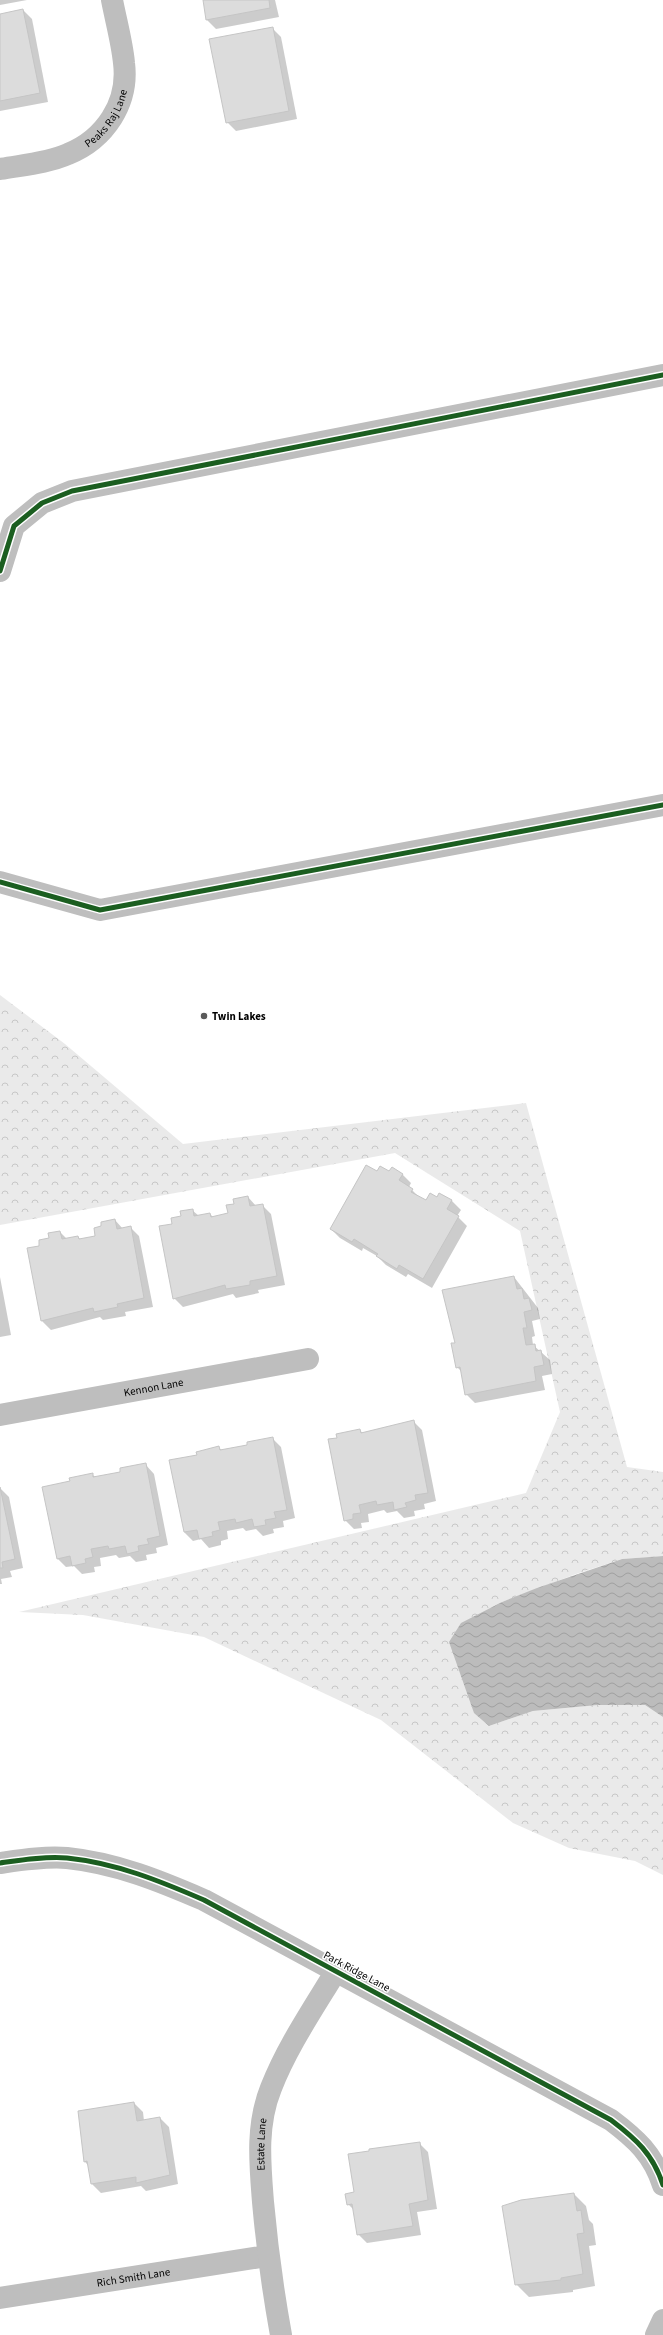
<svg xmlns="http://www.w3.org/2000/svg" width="663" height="2335" viewBox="0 0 663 2335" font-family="'Source Sans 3',sans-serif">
  <defs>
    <pattern id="forest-crowns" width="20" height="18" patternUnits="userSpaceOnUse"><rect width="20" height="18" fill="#eaeaea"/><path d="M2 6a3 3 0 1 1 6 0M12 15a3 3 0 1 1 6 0" fill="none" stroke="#c7c7c7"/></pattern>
    <pattern id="water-waves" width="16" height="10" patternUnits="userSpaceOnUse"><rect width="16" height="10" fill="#bcbcbc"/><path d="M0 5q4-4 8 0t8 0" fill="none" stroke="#a0a0a0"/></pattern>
  </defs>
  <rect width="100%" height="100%" fill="#fff"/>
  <!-- forest -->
  <polygon fill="url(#forest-crowns)" points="0,995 65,1044 183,1144 526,1103 627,1467 663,1472 663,1556 622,1559 576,1574 502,1602 489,1726 533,1711 598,1705 645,1705 663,1717 663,1875 635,1861 569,1848 513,1823 381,1720 204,1637 83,1615 19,1612 526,1493 560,1412 520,1231 395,1153 0,1225"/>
  <!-- water -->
  <polygon fill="url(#water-waves)" points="663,1556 663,1717 645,1705 598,1705 533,1711 489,1726 474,1713 449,1642 461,1623 502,1602 537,1588 622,1559"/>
  <!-- shadow -->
  <g fill="#0003">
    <polygon points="0,0 27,0 0,5"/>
    <polygon points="204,0 275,0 279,17 216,29 207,20"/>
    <polygon points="23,10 32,19 48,102 0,111 0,15"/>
    <polygon points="272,28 281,37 297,119 236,131 227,122"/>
    <polygon points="377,1173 402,1174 411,1183 409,1187 421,1199 426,1201 437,1198 440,1194 452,1201 461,1210 457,1216 467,1226 432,1288 408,1274 406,1277 386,1265 377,1256 363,1248 362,1251 340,1238 331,1229"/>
    <polygon points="248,1197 256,1206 262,1205 271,1214 285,1285 258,1290 259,1293 236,1298 233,1294 183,1307 174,1298 173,1224 192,1210 199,1216 210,1214 213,1217 229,1214 235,1205"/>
    <polygon points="115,1220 123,1229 130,1227 139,1236 153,1307 125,1312 126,1316 103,1320 100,1317 51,1330 42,1321 40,1247 60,1232 67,1239 78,1237 81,1240 96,1237"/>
    <polygon points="0,1277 11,1335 0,1337"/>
    <polygon points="514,1277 538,1308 540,1319 532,1321 535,1336 532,1337 533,1345 550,1360 552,1374 542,1376 545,1390 475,1403 466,1394 462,1372 457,1367 456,1343"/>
    <polygon points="413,1421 422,1430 436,1501 424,1504 425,1509 414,1511 415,1516 404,1518 397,1511 387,1513 384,1510 368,1514 369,1522 361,1523 362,1528 354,1529 345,1520 338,1438 360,1431 363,1433"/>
    <polygon points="272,1438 281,1447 295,1518 283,1521 284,1527 273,1529 274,1533 263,1536 256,1529 246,1531 243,1528 227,1531 228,1539 221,1541 221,1545 209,1548 201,1539 193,1541 184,1532 198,1456 219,1448 223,1451 248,1446"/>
    <polygon points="145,1464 154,1474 168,1545 156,1548 157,1553 146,1555 147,1560 136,1562 130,1556 119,1558 116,1555 100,1558 101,1566 94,1567 95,1572 82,1574 74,1566 66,1567 57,1558 71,1482 92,1474 96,1478 122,1473"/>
    <polygon points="0,1488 9,1497 23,1568 10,1571 12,1577 1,1579 2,1584 0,1584"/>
    <polygon points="134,2103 143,2112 144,2121 160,2118 169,2127 178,2184 146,2191 141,2186 101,2193 92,2184 88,2165 85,2162"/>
    <polygon points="419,2143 428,2152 437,2209 417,2212 421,2235 367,2243 358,2234 354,2210 348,2204 355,2193"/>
    <polygon points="574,2194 586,2206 589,2220 593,2224 596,2245 589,2246 595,2286 573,2290 573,2292 529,2297 516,2284"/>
  </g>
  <!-- building -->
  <g fill="#dcdcdc" stroke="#c5c5c5">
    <polygon points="203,0 269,0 270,8 206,20"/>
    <polygon points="23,9 40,93 0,101 0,14"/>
    <polygon points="273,27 289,111 226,123 209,39"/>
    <polygon points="366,1165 377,1171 380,1166 389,1171 392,1167 403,1174 399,1180 413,1189 411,1192 426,1200 430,1193 437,1197 439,1193 452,1200 447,1209 459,1216 423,1279 399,1265 397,1269 376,1256 378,1254 354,1239 352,1242 330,1229"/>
    <polygon points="248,1196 250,1206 263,1204 277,1276 250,1281 250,1285 226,1289 225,1285 173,1299 159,1226 172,1224 171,1218 181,1216 180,1211 193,1209 194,1216 210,1213 211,1217 228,1213 226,1205 234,1204 233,1199"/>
    <polygon points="115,1219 117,1229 131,1226 144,1298 117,1304 118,1307 94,1312 93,1308 41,1321 27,1248 39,1246 39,1240 49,1238 48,1233 60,1231 62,1239 78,1236 79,1239 95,1236 94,1228 101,1226 101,1222"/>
    <polygon points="514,1276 517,1289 522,1288 524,1299 529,1298 532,1310 524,1312 527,1328 523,1328 526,1345 535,1344 536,1351 541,1350 544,1365 534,1367 536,1381 465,1395 460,1367 456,1368 451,1343 455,1343 442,1290"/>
    <polygon points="414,1420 428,1493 415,1495 416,1500 405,1503 407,1507 394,1510 393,1502 377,1505 376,1501 359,1505 361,1513 353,1514 353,1519 344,1521 328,1439 337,1438 336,1434 360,1429 361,1433"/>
    <polygon points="273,1437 287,1510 274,1512 276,1518 265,1520 266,1525 254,1527 252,1519 236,1523 235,1519 218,1522 220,1530 212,1532 213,1536 199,1539 197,1530 184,1532 169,1460 197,1455 196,1452 219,1446 220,1450 247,1445 247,1442"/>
    <polygon points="146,1463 160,1536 147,1539 149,1544 138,1546 139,1551 127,1554 125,1546 109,1549 108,1546 91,1549 93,1557 85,1559 86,1563 72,1566 70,1556 57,1559 42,1487 70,1481 69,1478 93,1473 93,1477 120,1472 120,1468"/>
    <polygon points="0,1487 15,1559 2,1562 3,1568 0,1568"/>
    <polygon points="134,2102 137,2121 160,2117 170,2175 136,2183 136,2177 91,2184 87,2161 84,2162 78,2111"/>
    <polygon points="420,2142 428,2200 409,2204 413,2226 357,2235 352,2204 347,2205 345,2194 354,2192 348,2154 369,2151 369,2149"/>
    <polygon points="574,2193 577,2211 581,2210 584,2233 577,2234 583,2274 561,2278 561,2280 515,2285 502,2206 521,2200"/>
  </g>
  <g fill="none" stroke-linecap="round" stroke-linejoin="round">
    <!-- minor -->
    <g stroke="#bebebe" stroke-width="22">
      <path id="s1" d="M 0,169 C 22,165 48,163 68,154 C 105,139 129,103 124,63 C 122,42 116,21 112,0"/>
      <polyline points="0,571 14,526 42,503 72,491 663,375"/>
      <polyline points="0,882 100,910 663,805"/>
      <path id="s2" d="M 0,1415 L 308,1359"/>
      <path d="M 0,1863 C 21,1860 46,1856 67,1858 C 116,1863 160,1881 204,1900 L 611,2120 C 636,2139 653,2154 663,2185"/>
      <path id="s3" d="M 0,2298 L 267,2256"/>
      <path id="s4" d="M 281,2335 C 273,2291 267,2247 263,2202 C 260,2164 256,2125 271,2088 C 287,2047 313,2009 336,1971"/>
      <polyline points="656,2335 663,2320"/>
    </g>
    <!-- cycleway casing -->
    <g stroke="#fff" stroke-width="8">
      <g id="cycleway">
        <polyline points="0,571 14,526 42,503 72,491 663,375"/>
        <polyline points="0,882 100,910 663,805"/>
        <path d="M 0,1863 C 21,1860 46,1856 67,1858 C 116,1863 160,1881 204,1900 L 611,2120 C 636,2139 653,2154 663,2185"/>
      </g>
    </g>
    <!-- cycleway -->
    <use href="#cycleway" stroke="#1b5e20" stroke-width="5"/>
  </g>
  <!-- markers -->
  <circle fill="#595959" stroke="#fff" stroke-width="1.5" cx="204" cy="1016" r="4"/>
  <g text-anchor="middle" stroke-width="3" stroke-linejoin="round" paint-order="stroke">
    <!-- street labels -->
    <g font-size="11" fill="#000" stroke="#fff">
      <text dy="4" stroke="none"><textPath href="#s1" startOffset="124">Peaks Raj Lane</textPath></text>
      <text dy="4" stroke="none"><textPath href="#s2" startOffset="156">Kennon Lane</textPath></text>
      <text transform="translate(357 1971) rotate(28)" y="4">Park Ridge Lane</text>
      <text dy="4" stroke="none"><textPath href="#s4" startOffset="192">Estate Lane</textPath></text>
      <text dy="4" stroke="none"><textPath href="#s3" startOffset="135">Rich Smith Lane</textPath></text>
    </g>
    <!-- poi labels -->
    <g font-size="11" font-weight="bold" fill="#000" stroke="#fff" text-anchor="start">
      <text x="212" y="1020">Twin Lakes</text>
    </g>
  </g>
</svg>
